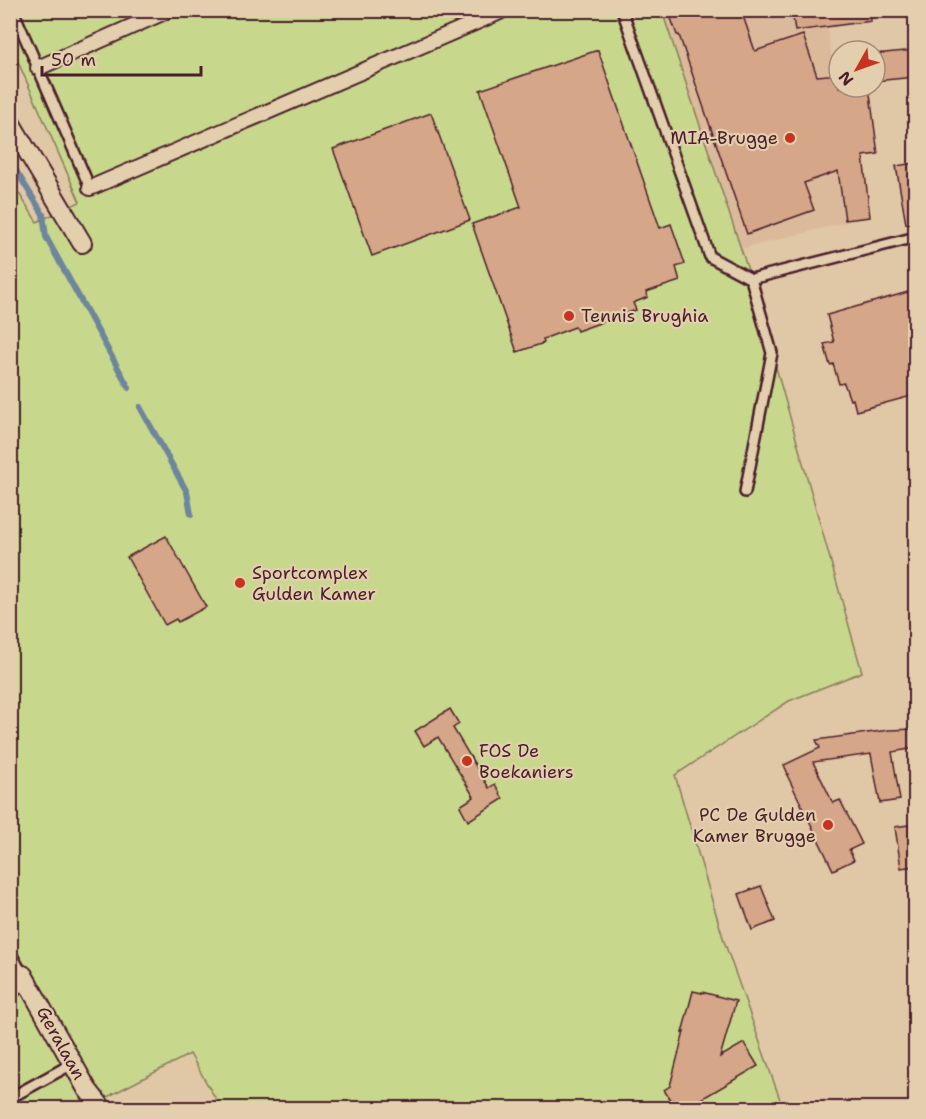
<svg xmlns="http://www.w3.org/2000/svg" width="926" height="1119" viewBox="0 0 926 1119" font-family="'Shantell Sans',sans-serif">
  <rect width="100%" height="100%" fill="#e0c7a6"/>
  <filter id="ink" filterUnits="userSpaceOnUse"><feTurbulence type="fractalNoise" baseFrequency=".0167" numOctaves="2"/><feDisplacementMap in="SourceGraphic" scale="12" xChannelSelector="R" yChannelSelector="G"/><feConvolveMatrix kernelMatrix="1 2 1 2 8 2 1 2 1" color-interpolation-filters="sRGB"/></filter>
  <g filter="url(#ink)">
    <!-- built -->
    <polygon fill="#daba9b" points="662,11 825,11 846,158 858,219 741,249"/>
    <!-- green -->
    <polygon fill="#c7d88c" stroke="#887c5c" stroke-width="1.5" points="11,11 662,11 751,279 862,672 789,701 675,775 724,941 783,1108 221,1108 190,1054 86,1108 11,1108 10,179 37,222 80,202 11,46"/>
    <g fill="none" stroke-linecap="round" stroke-linejoin="round">
      <!-- stream -->
      <g stroke="#6d869b" stroke-width="6">
        <polyline points="10,161 43,214 46,237 129,388"/>
        <polyline points="140,407 187,492 191,514"/>
      </g>
    </g>
    <!-- building -->
    <g fill="#d6a689" stroke="#4a1f2b" stroke-width="1.5">
      <polygon points="668,10 741,10 755,51 803,35 817,76 839,74 839,87 869,87 878,154 863,156 870,217 845,220 838,171 804,183 814,210 747,234 679,35 677,35"/>
      <polygon points="792,10 870,10 871,21 795,31"/>
      <polygon points="598,50 660,228 671,224 685,264 676,267 680,281 646,292 648,297 633,303 636,310 577,331 575,327 543,339 544,343 517,352 472,224 521,207 480,90"/>
      <polygon points="915,50 915,77 875,81 875,54"/>
      <polygon points="431,113 470,220 372,256 333,149"/>
      <polygon points="915,163 915,224 906,224 896,166"/>
      <polygon points="915,290 915,395 856,411 853,399 850,400 844,383 839,384 833,364 830,365 824,344 834,342 827,315"/>
      <polygon points="166,536 206,607 178,622 176,619 165,625 127,557"/>
      <polygon points="450,709 459,724 453,728 489,788 495,784 503,799 468,821 460,806 474,797 438,737 424,746 415,731"/>
      <polygon points="915,729 915,748 892,752 900,800 880,803 871,754 813,762 833,803 840,800 862,844 849,850 854,860 833,870 787,775 788,774 784,765 820,748 816,740 889,730"/>
      <polygon points="915,824 915,866 901,868 895,827"/>
      <polygon points="761,886 775,921 752,930 739,894"/>
      <polygon points="693,991 702,993 702,992 736,1001 720,1057 744,1043 758,1066 686,1108 675,1108 664,1090 670,1086 684,1032 682,1033"/>
    </g>
    <g fill="none" stroke-linecap="round" stroke-linejoin="round">
      <!-- service casing -->
      <g stroke="#4a1f2b" stroke-width="14">
        <g id="service">
          <polyline points="13,10 90,188"/>
          <polyline points="622,10 710,257 751,279"/>
          <polyline points="745,492 772,353 751,279 916,237"/>
          <polyline points="10,952 23,975 22,983 10,997"/>
          <polyline points="10,1098 72,1064"/>
        </g>
      </g>
      <!-- pedestrian casing -->
      <g stroke="#4a1f2b" stroke-width="18">
        <g id="pedestrian">
          <polyline points="38,68 169,10"/>
          <polyline points="90,188 500,12"/>
        </g>
      </g>
      <!-- minor casing -->
      <g stroke="#4a1f2b" stroke-width="22">
        <g id="minor">
          <polyline points="10,122 82,243"/>
          <polyline points="23,975 87,1089 102,1108"/>
        </g>
      </g>
      <!-- service -->
      <use href="#service" stroke="#e3cfad" stroke-width="9"/>
      <!-- pedestrian -->
      <use href="#pedestrian" stroke="#e3cfad" stroke-width="14"/>
      <!-- minor -->
      <use href="#minor" stroke="#e3cfad" stroke-width="18"/>
    </g>
  </g>
  <!-- markers -->
  <g fill="#c8321e" stroke="#e3cfad" stroke-width="2">
    <circle cx="790" cy="138" r="6"/>
    <circle cx="569" cy="316" r="6"/>
    <circle cx="240" cy="583" r="6"/>
    <circle cx="467" cy="761" r="6"/>
    <circle cx="828" cy="825" r="6"/>
  </g>
  <g text-anchor="middle" stroke-width="4.5" stroke-linejoin="round" paint-order="stroke">
    <!-- poi labels -->
    <g font-size="18" fill="#4a1f2b" stroke="#e3cfad" text-anchor="start">
      <text x="778" y="144" text-anchor="end">MIA-Brugge</text>
      <text x="581" y="322">Tennis Brughia</text>
      <text x="252" y="579">Sportcomplex<tspan x="252" dy="21">Gulden Kamer</tspan></text>
      <text x="479" y="757">FOS De<tspan x="479" dy="21">Boekaniers</tspan></text>
      <text x="816" y="821" text-anchor="end">PC De Gulden<tspan x="816" dy="21">Kamer Brugge</tspan></text>
    </g>
    <!-- street labels -->
    <g font-size="18" fill="#4a1f2b" stroke="#e3cfad">
      <text transform="translate(61 1043) rotate(61)" y="6">Geralaan</text>
    </g>
  </g>
  <!-- margin -->
  <rect width="926" height="1119" fill="none" stroke="#e3cfad" stroke-width="36"/>
  <rect x="18" y="18" width="890" height="1083" fill="none" stroke="#4a1f2b" stroke-width="2" filter="url(#ink)"/>
  <!-- north arrow -->
  <g transform="translate(857 69) rotate(230)"><circle r="28" fill="#e3cfad" stroke="#a68979" stroke-width="1.5"/>
  <path d="M0-4.5L10 22L0 15L-10 22Z" fill="#c8321e"/>
  <text y="-9" font-size="16" font-weight="bold" text-anchor="middle" fill="#4a1f2b">N</text>
  </g>
  <!-- scale -->
  <path d="M42 66v9h159v-9" fill="none" stroke="#4a1f2b" stroke-width="3"/>
  <text x="51" y="66" font-size="18" fill="#4a1f2b" stroke="#e3cfad" stroke-width="4.5" paint-order="stroke">50 m</text>
</svg>
